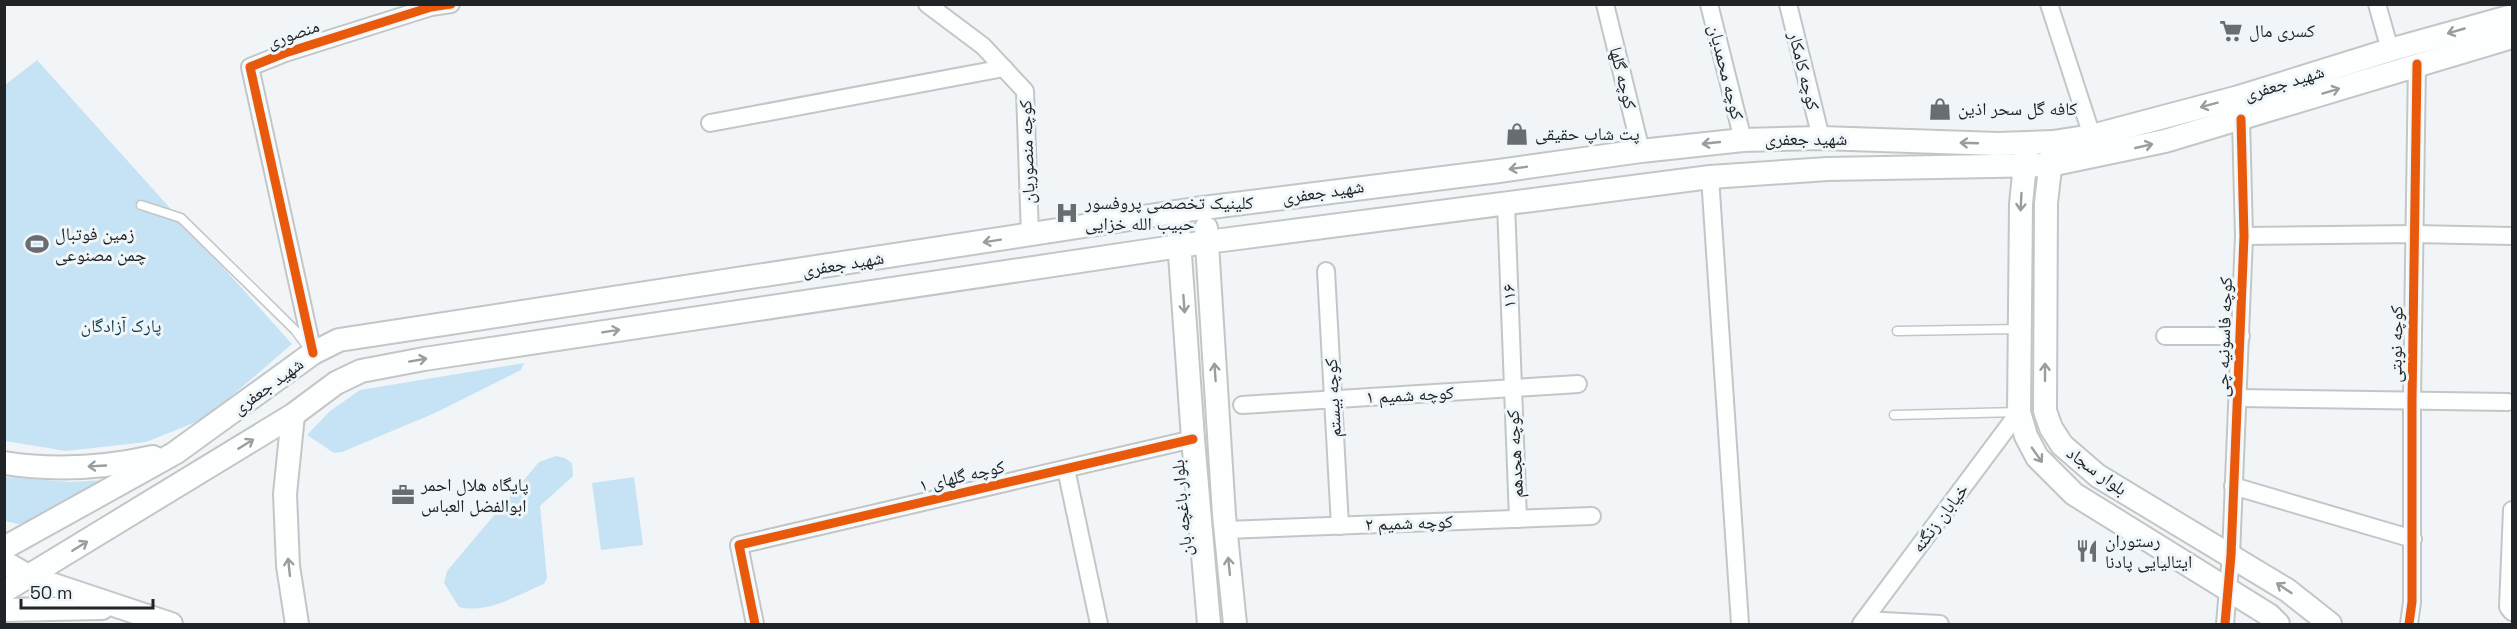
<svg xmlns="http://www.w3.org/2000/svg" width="2517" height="629" viewBox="0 0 2517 629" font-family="'Space Grotesk','Noto Naskh Arabic',sans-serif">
  <rect width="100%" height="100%" fill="#f1f5f7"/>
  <!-- green -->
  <g fill="#c5e3f4">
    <polygon points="37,60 292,344 206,418 146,442 66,451 5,441 5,85"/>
    <polygon points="524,363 521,370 435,413 342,452 334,453 307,435 330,411 360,390"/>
    <path d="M 556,456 L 565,458 L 572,463 L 573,476 L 540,506 L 547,578 L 544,584 C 517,595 488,614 459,607 L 444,583 L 447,571 L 539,462 Z"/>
    <polygon points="5,477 69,482 104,480 31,521 18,524 5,521"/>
    <polygon points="634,477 643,545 601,550 592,483"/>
  </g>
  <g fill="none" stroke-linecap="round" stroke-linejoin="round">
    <!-- lane casing -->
    <g stroke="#c3c6c7" stroke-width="11">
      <g id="lane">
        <polyline points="141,205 181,218 295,330 307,346"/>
        <polyline points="1897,331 2019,329"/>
        <polyline points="1894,415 2019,412"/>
      </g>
    </g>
    <!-- street casing -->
    <g stroke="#c3c6c7" stroke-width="20">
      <g id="street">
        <polyline points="927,4 983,46 1025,91 1030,236"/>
        <polyline points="1605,4 1641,151"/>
        <polyline points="1709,4 1743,140"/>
        <polyline points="1788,4 1821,138"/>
        <polyline points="2049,4 2092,136"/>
        <polyline points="2377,4 2390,50"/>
        <polyline points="710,123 1004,68"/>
        <polyline points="1710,177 1740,624"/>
        <polyline points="1506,204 1518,519"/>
        <polyline points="2244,236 2414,234 2512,236"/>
        <polyline points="1326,271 1340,526"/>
        <polyline points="2165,336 2241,336"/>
        <polyline points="313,353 250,67 285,53 431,7 451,4"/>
        <polyline points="2239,398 2508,402"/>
        <polyline points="1242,405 1578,384"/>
        <polyline points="1066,469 1099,624"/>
        <polyline points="2233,486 2413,539"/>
        <polyline points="2512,510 2508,607 2512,612"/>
        <polyline points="1225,530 1592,516"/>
        <polyline points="1864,620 1940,624"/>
        <polyline points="755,624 739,545 1193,439"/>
        <polyline points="1861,624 2019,412"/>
        <polyline points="2225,624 2231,555 2244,236 2241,119"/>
        <polyline points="2409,624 2412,602 2412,400 2417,64"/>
      </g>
    </g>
    <!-- secondary casing -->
    <g stroke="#c3c6c7" stroke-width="26">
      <g id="secondary">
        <polyline points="2052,151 2046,203 2045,411 2051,428 2062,445 2098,476 2287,590 2330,624"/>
        <polyline points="2026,154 2021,204 2019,412 2026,436 2037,457 2074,494 2269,615 2278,624"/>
        <polyline points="1177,212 1193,439 1209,624"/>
        <polyline points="1206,228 1224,515 1235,624"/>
        <polyline points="293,415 285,494 288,566 297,624"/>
        <path d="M 4,463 C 55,471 104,468 153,457"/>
        <polyline points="4,548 175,453 313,353 339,340 1195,209 1499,171 1641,151 1743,140 1821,138 1998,144 2053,142 2092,136 2239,97 2390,50 2512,16"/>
        <polyline points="4,562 30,577 171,624"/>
        <polyline points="4,591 293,415 336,383 361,371 424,359 1207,242 1710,177 1827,169 2050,165 2165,141 2512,37"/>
        <polyline points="4,610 102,608"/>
      </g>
    </g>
    <!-- lane -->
    <use href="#lane" stroke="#fdfefe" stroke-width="8"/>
    <!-- street -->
    <use href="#street" stroke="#fdfefe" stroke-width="16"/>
    <!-- secondary -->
    <use href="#secondary" stroke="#fdfefe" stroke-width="22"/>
    <!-- cycleway casing -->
    <g stroke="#eef6fa" stroke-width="13">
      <g id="cycleway">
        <polyline points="313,353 250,67 285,53 431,7 451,4"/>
        <polyline points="755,624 739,545 1193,439"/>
        <polyline points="2225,624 2231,555 2244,236 2241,119"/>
        <polyline points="2409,624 2412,602 2412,400 2417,64"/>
      </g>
    </g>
    <!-- cycleway -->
    <use href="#cycleway" stroke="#e8590c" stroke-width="9"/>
  </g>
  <!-- one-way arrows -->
  <defs><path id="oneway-shaft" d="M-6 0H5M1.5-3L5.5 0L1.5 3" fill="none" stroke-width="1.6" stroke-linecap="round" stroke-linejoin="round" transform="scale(1.5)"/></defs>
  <g stroke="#9a9c9d">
    <use href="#oneway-shaft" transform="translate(2456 31) rotate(164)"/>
    <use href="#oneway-shaft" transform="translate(2331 91) rotate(-17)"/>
    <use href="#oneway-shaft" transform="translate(2209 105) rotate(165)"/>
    <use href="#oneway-shaft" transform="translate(1711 143) rotate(174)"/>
    <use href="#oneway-shaft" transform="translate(1969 143) rotate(-178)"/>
    <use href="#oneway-shaft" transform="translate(2144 146) rotate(-13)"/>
    <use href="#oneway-shaft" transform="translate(1518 168) rotate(172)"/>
    <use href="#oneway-shaft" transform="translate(2021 202) rotate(93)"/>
    <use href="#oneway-shaft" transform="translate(992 241) rotate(171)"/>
    <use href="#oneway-shaft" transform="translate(1184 304) rotate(86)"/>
    <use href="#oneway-shaft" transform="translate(611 331) rotate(-9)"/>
    <use href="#oneway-shaft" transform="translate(418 360) rotate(-10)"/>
    <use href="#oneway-shaft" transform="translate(1215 372) rotate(-94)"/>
    <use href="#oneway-shaft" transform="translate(2045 372) rotate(-90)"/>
    <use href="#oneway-shaft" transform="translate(246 444) rotate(-32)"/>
    <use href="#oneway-shaft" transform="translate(2037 455) rotate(55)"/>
    <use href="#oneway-shaft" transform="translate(97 466) rotate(177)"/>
    <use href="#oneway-shaft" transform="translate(80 546) rotate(-32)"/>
    <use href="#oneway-shaft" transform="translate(1229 566) rotate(-96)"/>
    <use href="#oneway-shaft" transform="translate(289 567) rotate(-96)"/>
    <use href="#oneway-shaft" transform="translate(2284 588) rotate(-146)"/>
  </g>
  <!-- icons -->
  <defs>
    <g id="supermarket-bare" transform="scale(1.8)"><path d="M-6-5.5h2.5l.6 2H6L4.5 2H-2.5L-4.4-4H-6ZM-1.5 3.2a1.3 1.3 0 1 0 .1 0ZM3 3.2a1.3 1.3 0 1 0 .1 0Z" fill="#6a6d6f" stroke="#eef6fa" stroke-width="2.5" paint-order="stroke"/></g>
    <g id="shop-bare" transform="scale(1.8)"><path d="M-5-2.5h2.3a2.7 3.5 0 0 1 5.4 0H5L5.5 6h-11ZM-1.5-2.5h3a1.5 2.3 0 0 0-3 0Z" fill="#6a6d6f" stroke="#eef6fa" stroke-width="2.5" paint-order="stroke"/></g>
    <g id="hospital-bare" transform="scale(1.8)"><path d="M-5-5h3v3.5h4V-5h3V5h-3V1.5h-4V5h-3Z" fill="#6a6d6f" stroke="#eef6fa" stroke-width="2.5" paint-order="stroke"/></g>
    <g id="stadium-bare" transform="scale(1.8)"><path d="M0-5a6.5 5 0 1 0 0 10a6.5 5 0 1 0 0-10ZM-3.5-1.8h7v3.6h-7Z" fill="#6a6d6f" stroke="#eef6fa" stroke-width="2.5" paint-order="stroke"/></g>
    <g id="office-bare" transform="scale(1.8)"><path d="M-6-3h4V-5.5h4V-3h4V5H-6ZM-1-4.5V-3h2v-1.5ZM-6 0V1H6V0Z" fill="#6a6d6f" stroke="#eef6fa" stroke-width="2.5" paint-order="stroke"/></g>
    <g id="restaurant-bare" transform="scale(1.8)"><path d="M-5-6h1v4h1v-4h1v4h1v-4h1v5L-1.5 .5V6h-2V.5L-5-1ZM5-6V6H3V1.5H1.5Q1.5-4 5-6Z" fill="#6a6d6f" stroke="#eef6fa" stroke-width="2.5" paint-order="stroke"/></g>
  </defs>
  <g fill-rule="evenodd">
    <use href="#supermarket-bare" x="2231" y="31"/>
    <use href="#shop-bare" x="1940" y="109"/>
    <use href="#shop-bare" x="1517" y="134"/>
    <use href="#hospital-bare" x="1067" y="213"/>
    <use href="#stadium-bare" x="37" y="244"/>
    <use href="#office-bare" x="403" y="495"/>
    <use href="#restaurant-bare" x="2087" y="551"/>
  </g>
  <g text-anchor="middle" stroke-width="6" stroke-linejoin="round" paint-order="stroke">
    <!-- poi labels -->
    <g font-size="18" fill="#212426" stroke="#eef6fa" text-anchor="start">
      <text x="2249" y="37">کسری مال</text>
      <text x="1958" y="115">کافه گل سحر اذین</text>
      <text x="1535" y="140">پت شاپ حقیقی</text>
      <text x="1085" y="209">کلینیک تخصصی پروفسور<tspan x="1085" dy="21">حبیب الله خزایی</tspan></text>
      <text x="55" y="240">زمین فوتبال<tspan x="55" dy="21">چمن مصنوعی</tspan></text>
      <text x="421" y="491">پایگاه هلال احمر<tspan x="421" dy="21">ابوالفضل العباس</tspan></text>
      <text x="2105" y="547">رستوران<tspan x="2105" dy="21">ایتالیایی پادنا</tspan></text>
    </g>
    <!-- street labels -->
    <g font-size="18" fill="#212426" stroke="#eef6fa">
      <text transform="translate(293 34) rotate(-19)" y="6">منصوری</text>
      <text transform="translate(1804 71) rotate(76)" y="6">کوچه کامکار</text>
      <text transform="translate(1726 72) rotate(76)" y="6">کوچه محمدیان</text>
      <text transform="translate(1623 78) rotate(76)" y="6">کوچه گلها</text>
      <text transform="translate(2284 83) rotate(-17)" y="6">شهید جعفری</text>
      <text x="1806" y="145">شهید جعفری</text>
      <text transform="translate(1027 152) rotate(-92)" y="6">کوچه منصوریان</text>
      <text transform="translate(1323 192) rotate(-8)" y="6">شهید جعفری</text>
      <text transform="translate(843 264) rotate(-9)" y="6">شهید جعفری</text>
      <text transform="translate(1509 296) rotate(-92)" y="6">۱۱۶</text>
      <text transform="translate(2224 337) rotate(-88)" y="6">کوچه فاسونیه چی</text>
      <text transform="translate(2396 344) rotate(-89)" y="6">کوچه نوبتی</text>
      <text transform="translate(268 386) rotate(-36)" y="6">شهید جعفری</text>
      <text transform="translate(1410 395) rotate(-3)" y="6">کوچه شمیم ۱</text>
      <text transform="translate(1333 398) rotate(-93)" y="6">کوچه بیستم</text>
      <text transform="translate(1515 454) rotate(-93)" y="6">کوچه هجدهم</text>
      <text transform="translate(2097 471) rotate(36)" y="6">بلوار سجاد</text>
      <text transform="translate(962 476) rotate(-13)" y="6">کوچه گلهای ۱</text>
      <text transform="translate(1182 508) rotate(-95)" y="6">بلوار باغچه بان</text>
      <text transform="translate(1940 518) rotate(-53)" y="6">خیابان زنگنه</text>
      <text transform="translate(1409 523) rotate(-2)" y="6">کوچه شمیم ۲</text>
    </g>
    <!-- park labels -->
    <g font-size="18" fill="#103a4c" stroke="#eef6fa">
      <text x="121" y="332">پارک آزادگان</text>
    </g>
  </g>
  <!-- border -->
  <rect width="2517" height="629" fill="none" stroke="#212426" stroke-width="12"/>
  <!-- scale -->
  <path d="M21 599v9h132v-9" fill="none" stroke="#212426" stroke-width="3"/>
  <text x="30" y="599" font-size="18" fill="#212426" stroke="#eef6fa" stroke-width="4.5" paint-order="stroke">50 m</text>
</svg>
